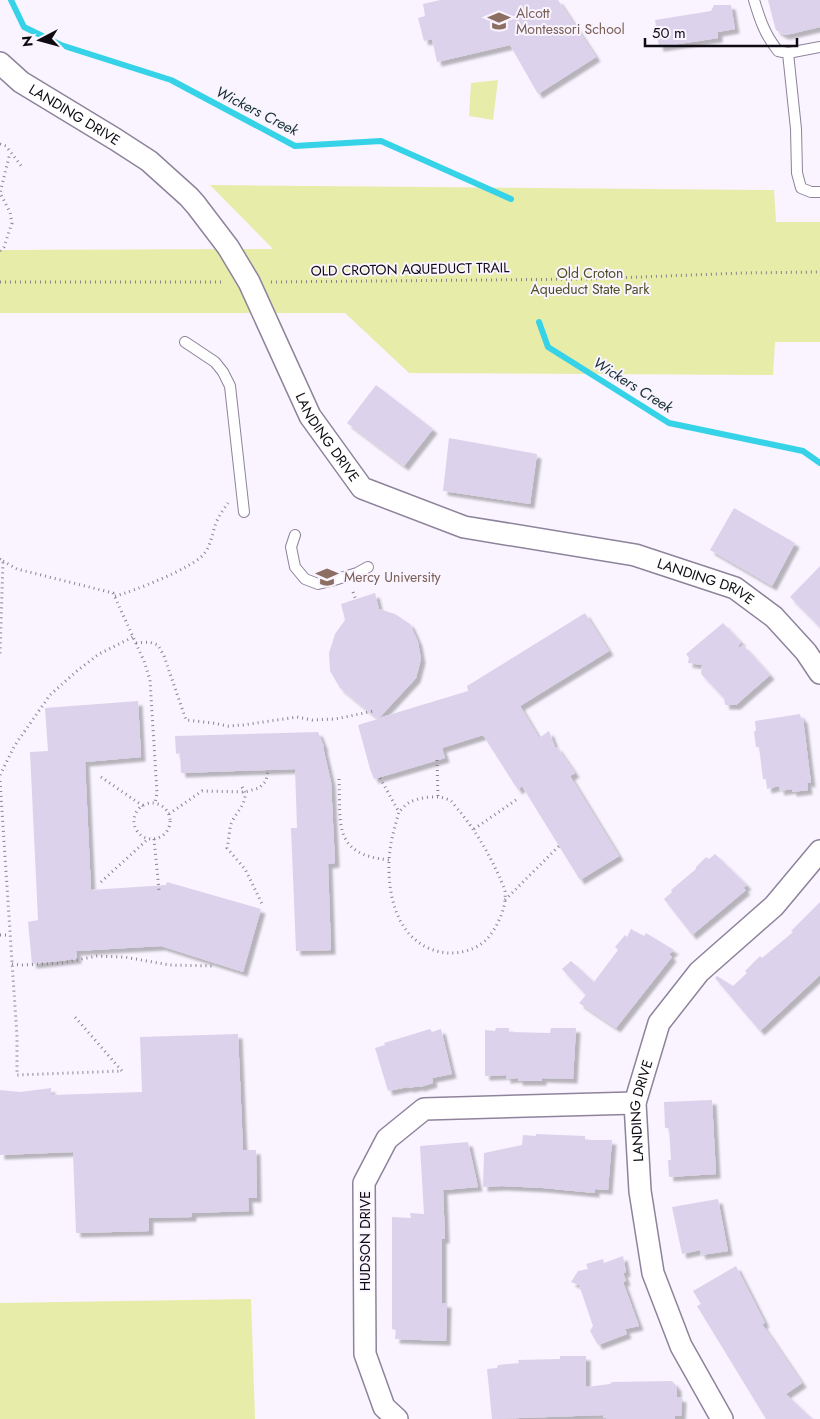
<svg xmlns="http://www.w3.org/2000/svg" width="820" height="1419" viewBox="0 0 820 1419" font-family="Jost,sans-serif">
  <defs>
    <filter id="shadow"><feDropShadow dx="4.5" dy="4.5" stdDeviation="1" flood-color="#0004"/></filter>
  </defs>
  <rect width="100%" height="100%" fill="#f9f4ff"/>
  <!-- green -->
  <g fill="#e7eca9">
    <polygon points="498,80 493,120 469,116 471,83"/>
    <polygon points="210,185 774,190 776,222 820,222 820,342 775,342 773,375 409,373 345,313 0,313 0,250 273,249"/>
    <polygon points="251,1299 255,1419 0,1419 0,1303"/>
  </g>
  <g fill="none" stroke-linecap="round" stroke-linejoin="round">
    <!-- stream -->
    <g stroke="#36d3e8" stroke-width="6">
      <polyline points="11,0 24,27 61,45 171,80 295,146 381,141 511,199"/>
      <polyline points="539,322 548,347 669,423 803,451 820,463"/>
    </g>
  </g>
  <!-- building -->
  <g fill="#ddd2ec" filter="url(#shadow)">
    <polygon points="440,0 558,0 596,57 538,94 510,45 437,62 432,39 424,41 418,18 425,16 423,4"/>
    <polygon points="768,0 820,0 820,27 786,35 782,34 776,30 775,27"/>
    <polygon points="714,5 731,5 735,29 718,32 718,38 659,47 655,20 711,11"/>
    <polygon points="376,385 433,429 404,466 347,423"/>
    <polygon points="449,438 537,454 530,504 443,491"/>
    <polygon points="734,508 795,543 772,586 710,550"/>
    <polygon points="820,566 820,627 790,597"/>
    <polygon points="375,593 379,609 395,614 410,624 418,642 421,659 416,678 379,718 468,691 467,686 585,613 609,651 520,706 539,738 549,731 555,747 557,747 575,773 570,776 619,856 580,880 522,786 518,790 483,735 442,748 445,758 374,779 370,769 358,725 378,719 340,688 330,671 329,653 335,634 345,620 341,604"/>
    <polygon points="723,623 741,642 738,647 739,648 743,645 770,675 736,705 725,705 724,698 701,674 702,665 688,663 689,658 686,654"/>
    <polygon points="138,701 141,757 85,762 91,890 166,885 167,882 261,909 243,972 161,946 76,951 77,959 32,964 28,922 38,920 30,752 48,751 45,708"/>
    <polygon points="800,714 801,718 803,718 811,783 807,782 808,790 792,792 792,789 780,791 779,786 767,789 766,779 763,779 759,747 756,747 754,732 756,730 755,721"/>
    <polygon points="318,732 324,747 323,747 331,782 335,863 328,864 331,950 296,951 291,828 297,828 295,769 181,773 180,753 176,754 175,736"/>
    <polygon points="715,854 747,885 743,888 746,890 692,935 664,899 672,892 671,890 696,869 696,867 706,857 709,859"/>
    <polygon points="820,902 820,975 760,1031 715,978 717,976 733,986 747,973 745,971 760,956 762,958 793,932 791,931"/>
    <polygon points="631,929 644,936 646,933 674,950 669,954 672,957 616,1028 579,1003 586,995 562,969 571,961 594,982 618,950 615,947 625,935 627,937"/>
    <polygon points="496,1028 509,1028 509,1032 550,1033 551,1028 576,1028 573,1079 542,1078 542,1081 518,1081 518,1078 506,1079 506,1075 485,1076 485,1030 495,1031"/>
    <polygon points="430,1029 432,1032 441,1029 452,1074 432,1078 433,1083 420,1087 419,1086 409,1088 408,1087 388,1091 375,1048 385,1045 384,1043"/>
    <polygon points="238,1034 243,1150 256,1150 257,1198 248,1198 249,1211 192,1213 192,1217 149,1218 149,1231 76,1233 73,1152 0,1155 0,1090 20,1092 51,1088 51,1095 142,1092 140,1037"/>
    <polygon points="712,1100 716,1174 669,1177 668,1160 671,1160 669,1128 665,1128 664,1102"/>
    <polygon points="536,1134 585,1136 585,1140 612,1140 608,1190 595,1189 595,1193 543,1188 502,1186 483,1187 484,1153 522,1145 523,1135 536,1136"/>
    <polygon points="468,1142 478,1187 443,1190 445,1239 442,1239 442,1303 447,1303 446,1341 395,1339 396,1330 392,1329 392,1217 411,1218 410,1213 424,1214 420,1146"/>
    <polygon points="718,1199 728,1251 701,1255 700,1250 682,1254 672,1207"/>
    <polygon points="623,1256 626,1272 623,1273 626,1281 623,1282 639,1326 625,1329 627,1334 598,1345 590,1331 593,1326 579,1285 571,1282 578,1271 588,1269 586,1264 603,1259 604,1263"/>
    <polygon points="736,1266 765,1323 762,1324 802,1383 786,1394 812,1419 766,1419 697,1306 701,1304 693,1291"/>
    <polygon points="560,1356 586,1356 586,1387 610,1384 612,1382 672,1381 677,1387 677,1397 682,1398 681,1416 675,1416 675,1419 606,1419 606,1418 603,1418 603,1415 492,1419 487,1369 497,1368 498,1365 519,1363 518,1360 560,1359"/>
  </g>
  <g fill="none" stroke-linecap="round" stroke-linejoin="round">
    <!-- lane casing -->
    <g stroke="#8e839b" stroke-width="12">
      <g id="lane">
        <path d="M 754,0 C 760,20 765,35 778,51 L 788,53 L 796,129 L 797,173 L 801,188 L 811,192 L 820,192"/>
        <polyline points="788,53 820,47"/>
        <polyline points="185,342 215,362 223,372 230,386 244,512"/>
        <polyline points="295,535 291,547 295,567 305,579 318,584 331,581 357,573 368,567"/>
      </g>
    </g>
    <!-- street casing -->
    <g stroke="#8e839b" stroke-width="24">
      <g id="street">
        <path id="s1" d="M 0,63 L 21,82 L 115,139 L 149,161 L 189,197 L 196,205 L 228,247 L 249,282 L 310,416 L 362,488 L 464,527 L 635,555 L 735,588 L 774,617 L 806,652 L 820,673"/>
        <polyline points="397,1419 384,1407 365,1354 364,1183 387,1139 424,1109 635,1103"/>
        <path id="s2" d="M 722,1419 L 681,1346 L 653,1273 L 640,1191 L 635,1103 L 659,1023 L 699,972 L 774,906 L 820,851"/>
      </g>
    </g>
    <!-- path -->
    <g stroke="#89858e" stroke-width="3" stroke-dasharray="1 4" stroke-linecap="butt">
      <polyline points="0,144 6,146 22,167"/>
      <polyline points="0,251 4,247 12,223 10,212 0,193 10,153"/>
      <polyline points="0,282 225,282"/>
      <polyline points="271,282 589,279 742,273 820,272"/>
      <polyline points="0,559 3,561 0,654"/>
      <polyline points="3,561 17,569 113,593 144,661 150,680 157,793 155,803"/>
      <polyline points="353,592 356,600"/>
      <path d="M 115,596 C 132,592 192,568 203,555 C 211,546 212,534 216,523 C 219,515 224,509 228,503"/>
      <polyline points="136,643 149,642 158,645 164,656 186,720 213,723 228,726 243,725 297,717 312,720 335,719 374,711"/>
      <polyline points="437,760 438,797"/>
      <polyline points="0,775 15,745 50,695 78,670 99,654 133,637"/>
      <polyline points="101,777 143,806"/>
      <path d="M 380,778 L 399,812 C 394,829 389,847 389,864 C 388,904 402,948 447,953 C 461,954 478,949 488,938 C 497,927 507,907 505,892 C 505,888 501,882 500,878 C 489,854 477,833 461,813 C 458,810 454,804 451,801 C 440,794 421,797 410,802 C 406,804 402,809 399,812"/>
      <path d="M 339,779 C 341,824 332,855 390,860"/>
      <polyline points="0,781 17,1037 17,1075 122,1071 75,1017"/>
      <path d="M 242,787 C 251,801 236,811 231,824 C 229,831 229,840 227,848 L 245,869 L 262,904"/>
      <circle cx="152" cy="821" r="18"/>
      <polyline points="169,814 202,791 245,792 259,788 266,781 268,770"/>
      <polyline points="474,829 516,800"/>
      <polyline points="154,839 159,890"/>
      <polyline points="101,882 148,839"/>
      <polyline points="505,900 560,845"/>
      <polyline points="0,935 10,935"/>
      <polyline points="12,964 21,965 62,963 97,956 124,957 170,965 213,966"/>
    </g>
    <!-- lane -->
    <use href="#lane" stroke="#fff" stroke-width="10"/>
    <!-- street -->
    <use href="#street" stroke="#fff" stroke-width="21"/>
  </g>
  <!-- icons -->
  <defs>
    <g id="school-bare" transform="scale(1.725)"><path d="M0-5L7-2L0 1L-7-2ZM-4 1L0 2.5L4 1V4Q0 6-4 4Z" fill="#8d6e63" stroke="#f9f4ff" stroke-width="2.5" paint-order="stroke"/></g>
    <g id="university-bare" transform="scale(1.725)"><path d="M0-5L7-2L0 1L-7-2ZM-4 1L0 2.5L4 1V4Q0 6-4 4Z" fill="#8d6e63" stroke="#f9f4ff" stroke-width="2.5" paint-order="stroke"/></g>
  </defs>
  <g fill-rule="evenodd">
    <use href="#school-bare" x="499" y="21"/>
    <use href="#university-bare" x="327" y="577"/>
  </g>
  <g text-anchor="middle" stroke-width="4" stroke-linejoin="round" paint-order="stroke">
    <!-- education labels -->
    <g font-size="14" fill="#785e54" stroke="#f9f4ff" text-anchor="start">
      <text x="516" y="18">Alcott<tspan x="516" dy="16">Montessori School</tspan></text>
      <text x="344" y="582">Mercy University</text>
    </g>
    <!-- street labels -->
    <g font-size="14" fill="#0f0b13" stroke="#f9f4ff">
      <text dy="5" stroke="none"><textPath href="#s1" startOffset="91">LANDING DRIVE</textPath></text>
      <text transform="translate(410 269) rotate(-1)" y="5">OLD CROTON AQUEDUCT TRAIL</text>
      <text dy="5" stroke="none"><textPath href="#s1" startOffset="511">LANDING DRIVE</textPath></text>
      <text dy="5" stroke="none"><textPath href="#s1" startOffset="931">LANDING DRIVE</textPath></text>
      <text dy="5" stroke="none"><textPath href="#s2" startOffset="326">LANDING DRIVE</textPath></text>
      <text transform="translate(365 1241) rotate(-90)" y="5">HUDSON DRIVE</text>
    </g>
    <!-- park labels -->
    <g font-size="14" fill="#4b4e23" stroke="#f9f4ff">
      <text x="590" y="278">Old Croton<tspan x="590" dy="16">Aqueduct State Park</tspan></text>
    </g>
    <!-- water labels -->
    <g font-size="15" font-style="italic" fill="#162f33" stroke="#f9f4ff">
      <text transform="translate(257 111) rotate(27)" y="5">Wickers Creek</text>
      <text transform="translate(633 385) rotate(32)" y="5">Wickers Creek</text>
    </g>
  </g>
  <!-- north arrow -->
  <g transform="translate(40 40) rotate(264)" stroke="#f9f4ff" stroke-width="4" paint-order="stroke">
  <path d="M0-4L9 19L0 12L-9 19Z" fill="#0f0b13"/>
  <text y="-8" font-size="14" font-weight="bold" text-anchor="middle" fill="#0f0b13">N</text>
  </g>
  <!-- scale -->
  <path d="M645 38v8h152v-8" fill="none" stroke="#0f0b13" stroke-width="2.5"/>
  <text x="652" y="38" font-size="15" fill="#0f0b13" stroke="#f9f4ff" stroke-width="4" paint-order="stroke">50 m</text>
</svg>
